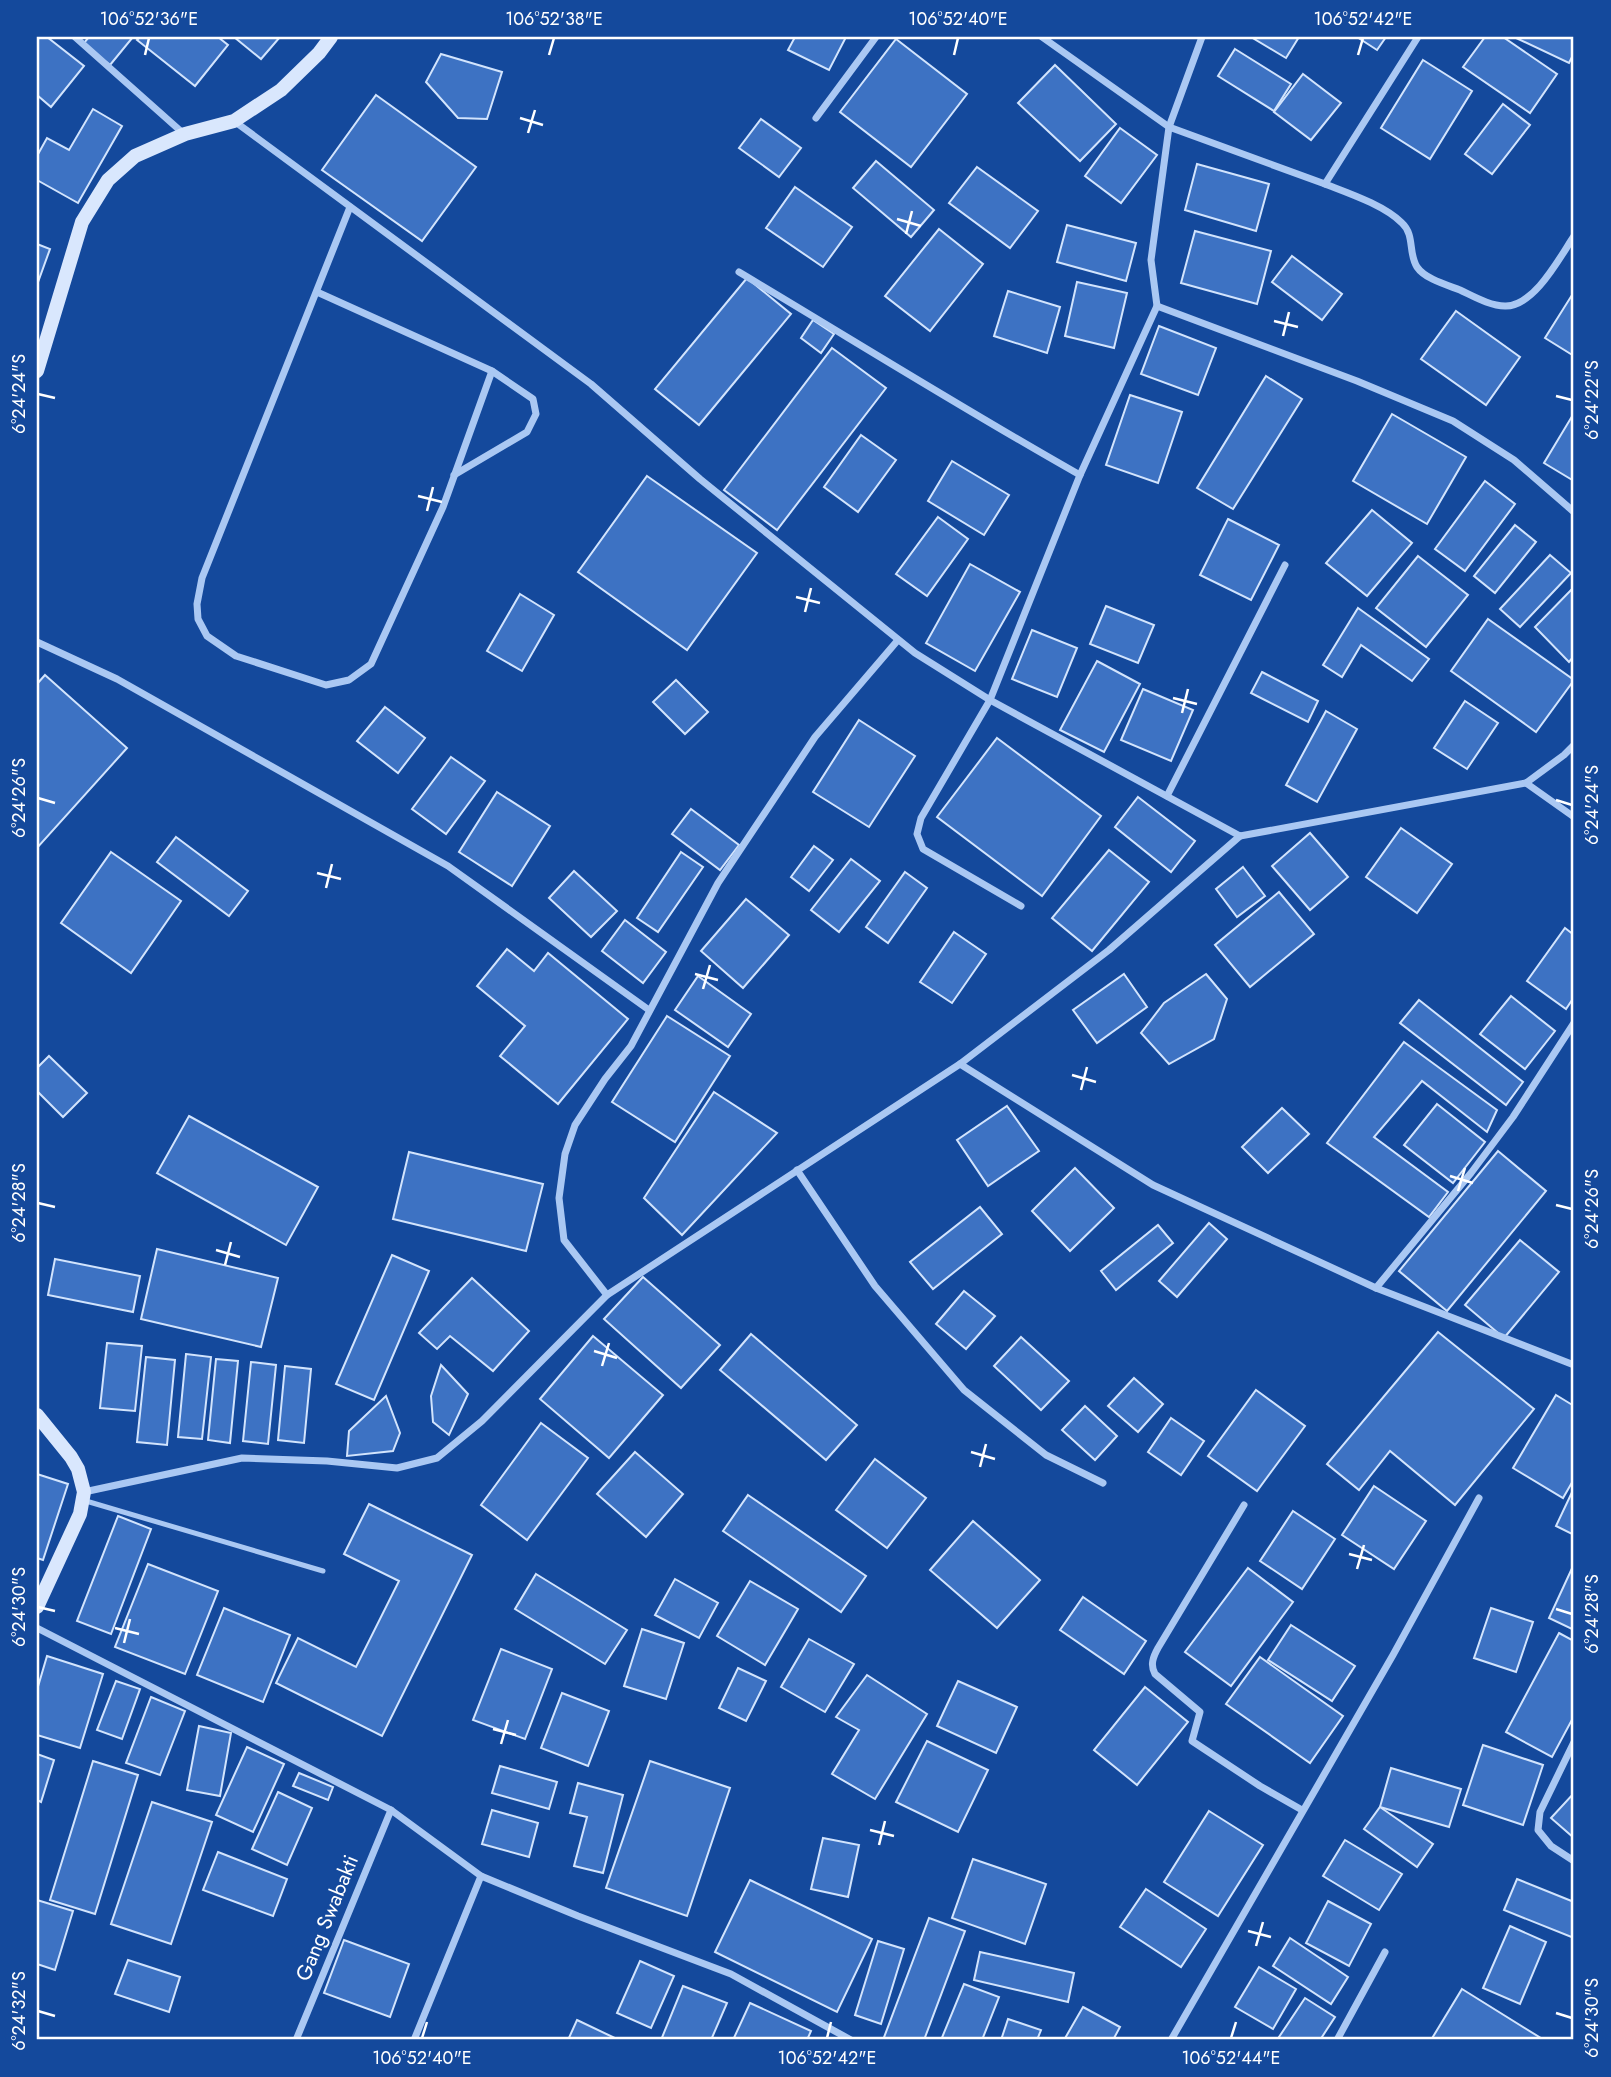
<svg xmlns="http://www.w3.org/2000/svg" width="1611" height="2077" viewBox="0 0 1611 2077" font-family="Jost,sans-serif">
  <rect width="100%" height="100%" fill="#14499c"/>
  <!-- building -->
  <g fill="#3d72c3" stroke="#d2e4fd" stroke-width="2">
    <polygon points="37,37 47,37 84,66 51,107 37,95"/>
    <polygon points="89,37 133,37 110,65 83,44"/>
    <polygon points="140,37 218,37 228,45 195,86 137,40"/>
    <polygon points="234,37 280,37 261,59"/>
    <polygon points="795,37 846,37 829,70 788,50"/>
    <polygon points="1251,37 1299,37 1286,58"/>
    <polygon points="1357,37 1386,37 1377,50"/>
    <polygon points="1485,37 1503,37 1557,74 1530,113 1463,67"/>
    <polygon points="1514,37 1574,37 1574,53 1569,63"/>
    <polygon points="896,39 967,94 911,167 840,112"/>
    <polygon points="1235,49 1291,84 1274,111 1218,76"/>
    <polygon points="441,54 502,72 487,119 458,118 426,82"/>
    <polygon points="1423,60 1472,91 1430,159 1381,128"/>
    <polygon points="1055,65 1116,124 1080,161 1018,103"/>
    <polygon points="1303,74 1341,103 1311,140 1274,112"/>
    <polygon points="376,95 476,167 422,241 322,170"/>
    <polygon points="1503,104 1530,125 1492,174 1465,154"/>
    <polygon points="93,109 122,126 78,203 37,180 37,156 47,138 69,150"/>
    <polygon points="761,119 801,148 779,177 739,148"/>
    <polygon points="1120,128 1157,155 1121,203 1085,176"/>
    <polygon points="876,161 934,210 911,237 853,188"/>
    <polygon points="1197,164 1269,184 1256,231 1185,210"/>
    <polygon points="977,167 1038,211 1010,248 949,203"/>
    <polygon points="795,187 852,227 823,267 766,228"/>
    <polygon points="1067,225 1136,243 1126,281 1057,262"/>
    <polygon points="939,229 983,264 930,331 885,296"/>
    <polygon points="1195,231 1271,251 1257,304 1181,283"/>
    <polygon points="37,244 50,249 37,285"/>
    <polygon points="1292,256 1342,294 1322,320 1272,282"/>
    <polygon points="747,278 791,314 699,425 655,389"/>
    <polygon points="1077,282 1127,293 1114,348 1065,336"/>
    <polygon points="1008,291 1060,307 1047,353 994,336"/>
    <polygon points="1572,295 1574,297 1574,356 1545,338"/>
    <polygon points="1456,311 1520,357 1486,405 1421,359"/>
    <polygon points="813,320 834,334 821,353 801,338"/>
    <polygon points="1159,326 1216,348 1198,395 1141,374"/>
    <polygon points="832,348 886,388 777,530 724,490"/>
    <polygon points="1266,376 1302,399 1233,509 1197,488"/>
    <polygon points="1130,395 1182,412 1158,483 1106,465"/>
    <polygon points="1574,413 1574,481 1544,463"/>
    <polygon points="1392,414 1466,457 1427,524 1353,481"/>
    <polygon points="861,435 896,460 858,512 824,487"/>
    <polygon points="952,461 1009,495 984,535 928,501"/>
    <polygon points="647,476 757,553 687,650 578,572"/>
    <polygon points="1485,481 1515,504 1465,571 1435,549"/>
    <polygon points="1372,510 1412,543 1367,596 1326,563"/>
    <polygon points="938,517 968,539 927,596 896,574"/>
    <polygon points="1228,519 1279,545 1251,600 1200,575"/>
    <polygon points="1515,525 1536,542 1495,593 1474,576"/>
    <polygon points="1550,555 1571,573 1520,627 1500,609"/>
    <polygon points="1418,556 1468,595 1426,647 1376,608"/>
    <polygon points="970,564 1020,592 975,671 926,643"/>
    <polygon points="1574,587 1574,656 1569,662 1535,627"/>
    <polygon points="520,594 554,615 522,671 487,651"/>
    <polygon points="1106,606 1154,625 1138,663 1090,644"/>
    <polygon points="1358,608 1429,659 1412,681 1361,645 1342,677 1323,665"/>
    <polygon points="1488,619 1574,680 1536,732 1451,671"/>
    <polygon points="1032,630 1077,648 1057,697 1012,679"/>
    <polygon points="1097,661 1140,684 1104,752 1060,730"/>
    <polygon points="1262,672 1318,701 1308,722 1251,693"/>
    <polygon points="45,675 127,748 37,848 37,684"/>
    <polygon points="676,680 708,712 685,734 653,702"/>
    <polygon points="1143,689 1193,710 1171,761 1121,740"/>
    <polygon points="1465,701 1498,723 1467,769 1434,748"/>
    <polygon points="385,707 425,738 398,773 357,741"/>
    <polygon points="1326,711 1357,729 1317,802 1286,785"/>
    <polygon points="859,720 915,756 869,827 813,792"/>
    <polygon points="997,738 1101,816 1042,896 937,817"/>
    <polygon points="451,757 485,781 446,834 412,809"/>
    <polygon points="497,792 550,826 512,886 459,852"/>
    <polygon points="1138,797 1195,841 1171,872 1115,827"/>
    <polygon points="691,809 739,845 720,870 672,834"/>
    <polygon points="1401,828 1452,864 1417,913 1366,877"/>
    <polygon points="1310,833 1348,877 1310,910 1272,866"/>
    <polygon points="176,837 248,891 229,916 157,862"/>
    <polygon points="814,846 833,860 809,891 791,877"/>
    <polygon points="1109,850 1149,882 1092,951 1052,918"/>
    <polygon points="111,852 181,901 131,973 61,923"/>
    <polygon points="681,852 703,867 658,932 637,918"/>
    <polygon points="851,859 880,881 839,932 811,910"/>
    <polygon points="1243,867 1265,896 1237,917 1216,889"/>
    <polygon points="574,871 617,911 591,937 549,898"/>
    <polygon points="905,872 927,888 888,943 866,927"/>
    <polygon points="1279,892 1314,934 1250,987 1215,945"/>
    <polygon points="746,899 789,935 743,988 701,951"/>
    <polygon points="625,920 666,952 643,983 602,951"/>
    <polygon points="1565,928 1574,935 1574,997 1566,1009 1527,981"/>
    <polygon points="954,932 986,954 952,1003 920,982"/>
    <polygon points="507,949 534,971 548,953 628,1019 558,1104 500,1056 525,1026 477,986"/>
    <polygon points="1124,974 1147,1007 1097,1043 1073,1010"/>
    <polygon points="1206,974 1227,999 1214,1039 1169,1064 1141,1033 1164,1003"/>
    <polygon points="698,976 751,1014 728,1047 675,1010"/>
    <polygon points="1511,996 1555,1031 1525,1069 1480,1034"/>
    <polygon points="1419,1000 1523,1082 1506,1105 1400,1023"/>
    <polygon points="667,1016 730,1056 675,1142 612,1102"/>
    <polygon points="1404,1042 1497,1110 1487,1132 1422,1081 1374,1137 1448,1192 1429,1217 1327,1143"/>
    <polygon points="49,1056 87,1093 63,1117 37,1091 37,1068"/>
    <polygon points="714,1092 777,1133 682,1235 644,1198"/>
    <polygon points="1437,1104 1485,1142 1453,1183 1404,1145"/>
    <polygon points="1007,1106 1039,1151 988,1186 957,1140"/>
    <polygon points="1282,1108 1309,1134 1268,1173 1242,1147"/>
    <polygon points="189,1116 318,1187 286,1245 157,1173"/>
    <polygon points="1498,1151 1546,1191 1447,1311 1399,1271"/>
    <polygon points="409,1152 543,1184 526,1251 393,1219"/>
    <polygon points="1075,1168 1114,1208 1070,1251 1032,1211"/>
    <polygon points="980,1207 1002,1234 933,1289 910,1262"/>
    <polygon points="1209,1223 1227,1239 1177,1297 1159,1281"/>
    <polygon points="1158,1225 1173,1243 1116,1290 1101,1271"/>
    <polygon points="1520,1240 1559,1272 1504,1338 1465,1305"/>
    <polygon points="157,1249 278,1278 261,1347 141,1319"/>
    <polygon points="392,1255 429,1271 374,1400 336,1384"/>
    <polygon points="55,1259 140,1276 133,1312 48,1295"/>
    <polygon points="643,1277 720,1345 681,1388 604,1319"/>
    <polygon points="472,1278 529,1331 493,1371 450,1336 437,1349 419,1333"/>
    <polygon points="964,1291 995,1316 966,1349 936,1324"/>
    <polygon points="1438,1332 1534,1409 1455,1505 1390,1451 1359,1490 1327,1464"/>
    <polygon points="751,1334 857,1425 826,1460 720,1370"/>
    <polygon points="593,1336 663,1395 609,1458 540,1399"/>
    <polygon points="1021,1337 1069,1381 1041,1410 994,1366"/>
    <polygon points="107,1343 142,1346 135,1411 100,1408"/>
    <polygon points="186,1354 211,1357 202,1439 178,1437"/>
    <polygon points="146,1357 175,1360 167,1445 137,1442"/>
    <polygon points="216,1359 238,1361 230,1443 208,1440"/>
    <polygon points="251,1362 276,1365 268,1444 243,1441"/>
    <polygon points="441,1365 468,1394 449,1435 433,1422 431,1396"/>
    <polygon points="285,1366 311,1369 304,1443 278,1440"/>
    <polygon points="1134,1378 1163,1404 1138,1432 1108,1406"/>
    <polygon points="1256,1390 1305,1426 1257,1491 1208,1456"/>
    <polygon points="1556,1395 1574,1406 1574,1479 1563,1498 1513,1468"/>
    <polygon points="386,1396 400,1433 393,1451 347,1456 349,1431"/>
    <polygon points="1085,1406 1117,1436 1095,1460 1062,1430"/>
    <polygon points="1171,1418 1204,1441 1181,1475 1148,1452"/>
    <polygon points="541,1423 588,1458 527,1540 481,1505"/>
    <polygon points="635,1452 683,1494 646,1537 597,1494"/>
    <polygon points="875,1459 926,1498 887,1548 836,1510"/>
    <polygon points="37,1474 68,1484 43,1560 37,1558"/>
    <polygon points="1374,1486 1426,1521 1394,1569 1342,1535"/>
    <polygon points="1574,1488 1574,1535 1556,1526"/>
    <polygon points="748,1495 866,1576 841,1612 723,1531"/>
    <polygon points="369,1504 472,1555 382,1736 276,1683 298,1638 356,1667 399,1581 344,1554"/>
    <polygon points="1293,1511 1335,1539 1302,1589 1260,1561"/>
    <polygon points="118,1516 151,1529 111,1634 77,1621"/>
    <polygon points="973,1521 1040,1580 997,1628 930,1570"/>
    <polygon points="148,1564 218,1591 185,1674 115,1647"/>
    <polygon points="1574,1564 1574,1630 1549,1618"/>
    <polygon points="1248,1568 1293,1602 1231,1686 1185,1652"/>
    <polygon points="536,1574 627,1630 605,1664 515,1609"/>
    <polygon points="675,1579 718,1603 699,1638 655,1615"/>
    <polygon points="750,1581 798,1609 765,1665 717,1636"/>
    <polygon points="1083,1597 1146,1641 1124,1674 1060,1630"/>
    <polygon points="224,1608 290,1635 263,1702 197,1675"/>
    <polygon points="1491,1608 1533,1622 1516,1672 1474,1658"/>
    <polygon points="1291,1625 1355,1666 1332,1701 1268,1660"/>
    <polygon points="642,1629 684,1643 666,1699 624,1686"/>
    <polygon points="1559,1633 1574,1641 1574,1716 1552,1757 1506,1732"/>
    <polygon points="809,1639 854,1664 825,1712 781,1687"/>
    <polygon points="501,1649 552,1669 525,1739 473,1720"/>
    <polygon points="47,1656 103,1674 80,1748 37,1735 37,1690"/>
    <polygon points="1260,1657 1343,1716 1310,1763 1226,1704"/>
    <polygon points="738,1668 766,1681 746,1721 719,1708"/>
    <polygon points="867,1675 927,1714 875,1799 832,1774 859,1730 836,1717"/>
    <polygon points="116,1681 140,1689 122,1739 97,1730"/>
    <polygon points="958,1681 1017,1707 996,1753 937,1726"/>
    <polygon points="1145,1687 1188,1722 1137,1785 1094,1750"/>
    <polygon points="562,1693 609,1711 588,1766 541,1748"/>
    <polygon points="151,1697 185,1711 160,1775 126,1763"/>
    <polygon points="199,1726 231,1733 220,1796 187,1790"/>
    <polygon points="927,1741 988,1770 958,1832 896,1802"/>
    <polygon points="1483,1745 1543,1765 1523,1825 1463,1805"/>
    <polygon points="247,1747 284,1764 253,1832 216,1815"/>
    <polygon points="37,1754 54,1760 41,1802 37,1800"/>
    <polygon points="93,1761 138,1775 95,1914 50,1900"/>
    <polygon points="650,1761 730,1788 687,1916 606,1888"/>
    <polygon points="500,1766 557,1782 549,1809 492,1793"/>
    <polygon points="1391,1768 1461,1789 1449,1827 1380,1807"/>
    <polygon points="299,1773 333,1787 328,1800 293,1786"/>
    <polygon points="578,1783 623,1795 603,1873 574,1866 587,1817 570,1813"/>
    <polygon points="278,1792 312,1808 287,1865 252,1849"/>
    <polygon points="1574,1793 1574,1838 1551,1818"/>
    <polygon points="152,1802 212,1822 171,1944 111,1924"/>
    <polygon points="1380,1807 1433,1844 1417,1867 1364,1829"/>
    <polygon points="492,1810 538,1823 529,1857 482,1844"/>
    <polygon points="1209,1811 1263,1845 1218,1916 1164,1882"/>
    <polygon points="823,1838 859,1845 848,1897 811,1889"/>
    <polygon points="1345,1840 1402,1874 1379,1910 1323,1876"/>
    <polygon points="218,1852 287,1879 273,1916 203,1890"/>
    <polygon points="973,1859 1046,1884 1025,1944 952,1918"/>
    <polygon points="1517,1879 1574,1902 1574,1938 1504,1910"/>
    <polygon points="750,1880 872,1939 837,2012 715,1952"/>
    <polygon points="1146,1889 1206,1929 1181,1967 1120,1927"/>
    <polygon points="37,1900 73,1911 55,1970 37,1964"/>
    <polygon points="1328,1901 1371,1924 1349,1966 1306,1943"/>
    <polygon points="929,1918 965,1931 924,2040 883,2040"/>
    <polygon points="1510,1926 1546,1942 1520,2004 1483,1988"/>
    <polygon points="1290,1938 1348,1977 1331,2004 1273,1966"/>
    <polygon points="344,1940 409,1964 390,2017 324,1993"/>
    <polygon points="878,1941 904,1949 881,2024 855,2015"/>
    <polygon points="980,1952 1074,1973 1068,2002 974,1980"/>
    <polygon points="128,1960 180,1977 169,2012 115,1994"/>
    <polygon points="640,1961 674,1976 651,2028 617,2013"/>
    <polygon points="1259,1967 1296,1989 1273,2029 1235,2007"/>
    <polygon points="964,1984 999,1997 982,2040 941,2040"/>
    <polygon points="683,1986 727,2003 711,2040 661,2040"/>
    <polygon points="1462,1989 1544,2040 1431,2040"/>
    <polygon points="1305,1998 1335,2017 1320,2040 1277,2040"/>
    <polygon points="750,2003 811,2031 807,2040 733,2040"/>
    <polygon points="1083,2007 1120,2027 1113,2040 1064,2040"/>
    <polygon points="1008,2019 1041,2030 1037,2040 1001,2040"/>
    <polygon points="577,2020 619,2040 568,2040"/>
  </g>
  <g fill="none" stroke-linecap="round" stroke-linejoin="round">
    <!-- lane -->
    <polyline stroke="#aac8f3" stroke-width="5" points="86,1501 323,1571"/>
    <!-- street -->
    <g stroke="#aac8f3" stroke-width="7">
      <polyline points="75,37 184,134"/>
      <polyline points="1042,37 1169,127 1325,184 1418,37"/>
      <polyline points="816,118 876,37"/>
      <polyline points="234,121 591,384 700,479 915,653 990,700 1240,836 1526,783 1564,755 1574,745"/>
      <path d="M 1325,184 C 1348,193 1384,205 1402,223 C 1415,235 1408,253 1417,267 C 1425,279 1447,285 1460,290 C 1473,296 1490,306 1505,306 C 1534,307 1560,257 1574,236"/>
      <polyline points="350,207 202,578 197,604 198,619 207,636 236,656 326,685 349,680 371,664 443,507 492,371"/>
      <path d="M 739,272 C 853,340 965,410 1080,475"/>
      <polyline points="317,292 492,371 533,399 536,414 527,432 454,475"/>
      <polyline points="1157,306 1357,381 1453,421 1514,460 1574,512"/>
      <polyline points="37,642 117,679 448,866 649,1010"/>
      <polyline points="1526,783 1574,817"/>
      <polyline points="1167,796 1285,565"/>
      <polyline points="1021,906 923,849 917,834 921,818 990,700 1080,475 1157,306 1151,260 1169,127 1202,37"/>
      <polyline points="960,1064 1153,1185 1376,1288 1574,1365"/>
      <polyline points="797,1170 875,1286 964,1390 1046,1455 1103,1483"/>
      <polyline points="1376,1288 1471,1173 1513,1117 1574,1023"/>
      <polyline points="607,1295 564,1240 559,1198 565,1154 575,1125 605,1079 631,1046 718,883 764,814 815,737 898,640"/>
      <polyline points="84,1492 242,1458 327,1461 397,1468 437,1458 482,1421 607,1295 960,1064 1109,950 1240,836"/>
      <path d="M 1244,1505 L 1158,1648 C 1153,1657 1150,1665 1155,1674 L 1200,1712 L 1192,1741 L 1260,1786 L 1302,1810"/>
      <polyline points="37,1628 391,1810 481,1876 578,1916 731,1974 851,2040"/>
      <polyline points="1574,1742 1540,1812 1538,1830 1551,1846 1574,1861"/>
      <polyline points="296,2040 391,1810"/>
      <polyline points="414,2040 481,1876"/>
      <polyline points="1171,2040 1393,1655 1479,1498"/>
      <polyline points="1337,2040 1385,1952"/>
    </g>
    <!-- secondary -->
    <g stroke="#d9e7fd" stroke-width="14">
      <polyline points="37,371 82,222 108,180 135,156 185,134 234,121 281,90 319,53 331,37"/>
      <polyline points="37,1415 71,1457 78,1469 84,1492 80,1514 37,1607"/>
    </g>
  </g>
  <!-- ticks -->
  <path fill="none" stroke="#fff" stroke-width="2.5" d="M 145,55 L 149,38M 549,55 L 554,38M 954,55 L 958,38M 1358,55 L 1363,38M 520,118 L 543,125M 528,133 L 535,110M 897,219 L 921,226M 906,234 L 912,211M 1274,321 L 1298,327M 1283,336 L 1289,312M 38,394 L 55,398M 1556,396 L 1572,400M 418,496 L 442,502M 427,511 L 433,487M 796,597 L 820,603M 805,612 L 811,588M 1173,698 L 1197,704M 1182,713 L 1188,689M 38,798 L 55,803M 1556,800 L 1572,805M 317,873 L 341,879M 326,888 L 332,864M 695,974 L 718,980M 703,989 L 710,965M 1072,1075 L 1096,1082M 1081,1090 L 1087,1067M 1450,1176 L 1473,1183M 1458,1191 L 1465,1168M 38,1203 L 55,1207M 1556,1205 L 1572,1209M 216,1250 L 240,1257M 225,1265 L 231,1242M 594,1351 L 617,1358M 602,1366 L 609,1343M 971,1452 L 995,1459M 980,1467 L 986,1444M 1349,1554 L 1372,1560M 1357,1569 L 1364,1545M 38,1607 L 55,1611M 1556,1609 L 1572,1614M 115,1628 L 139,1634M 124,1643 L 130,1619M 493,1729 L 516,1735M 501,1744 L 508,1720M 870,1830 L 894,1836M 879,1845 L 885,1821M 1248,1931 L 1271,1937M 1256,1946 L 1263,1922M 38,2011 L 55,2016M 1556,2013 L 1572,2018M 422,2038 L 427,2022M 827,2038 L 831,2022M 1231,2038 L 1236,2022"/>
  <g text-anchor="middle" stroke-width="5" stroke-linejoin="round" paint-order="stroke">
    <!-- street labels -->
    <g font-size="21" fill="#fff" stroke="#14499c">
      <text transform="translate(327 1918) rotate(-68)" y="7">Gang Swabakti</text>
    </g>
  </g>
  <!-- border -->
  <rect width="1611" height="2077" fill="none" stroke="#14499c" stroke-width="77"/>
  <rect x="38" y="38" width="1534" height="2000" fill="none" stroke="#fff" stroke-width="2.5"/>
  <g font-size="18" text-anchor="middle" fill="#fff">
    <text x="149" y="25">106°52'36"E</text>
    <text x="554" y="25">106°52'38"E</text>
    <text x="958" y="25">106°52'40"E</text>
    <text x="1363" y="25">106°52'42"E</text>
    <text transform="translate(19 394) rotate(-90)" y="6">6°24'24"S</text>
    <text transform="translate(1592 400) rotate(-90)" y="6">6°24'22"S</text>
    <text transform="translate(19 798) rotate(-90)" y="6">6°24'26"S</text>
    <text transform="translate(1592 805) rotate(-90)" y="6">6°24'24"S</text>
    <text transform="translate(19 1203) rotate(-90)" y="6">6°24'28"S</text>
    <text transform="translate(1592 1209) rotate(-90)" y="6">6°24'26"S</text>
    <text transform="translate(19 1607) rotate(-90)" y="6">6°24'30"S</text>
    <text transform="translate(1592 1614) rotate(-90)" y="6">6°24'28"S</text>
    <text transform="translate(19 2011) rotate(-90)" y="6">6°24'32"S</text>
    <text transform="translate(1592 2018) rotate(-90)" y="6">6°24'30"S</text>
    <text x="422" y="2064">106°52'40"E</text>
    <text x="827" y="2064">106°52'42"E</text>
    <text x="1231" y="2064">106°52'44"E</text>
  </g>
</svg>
